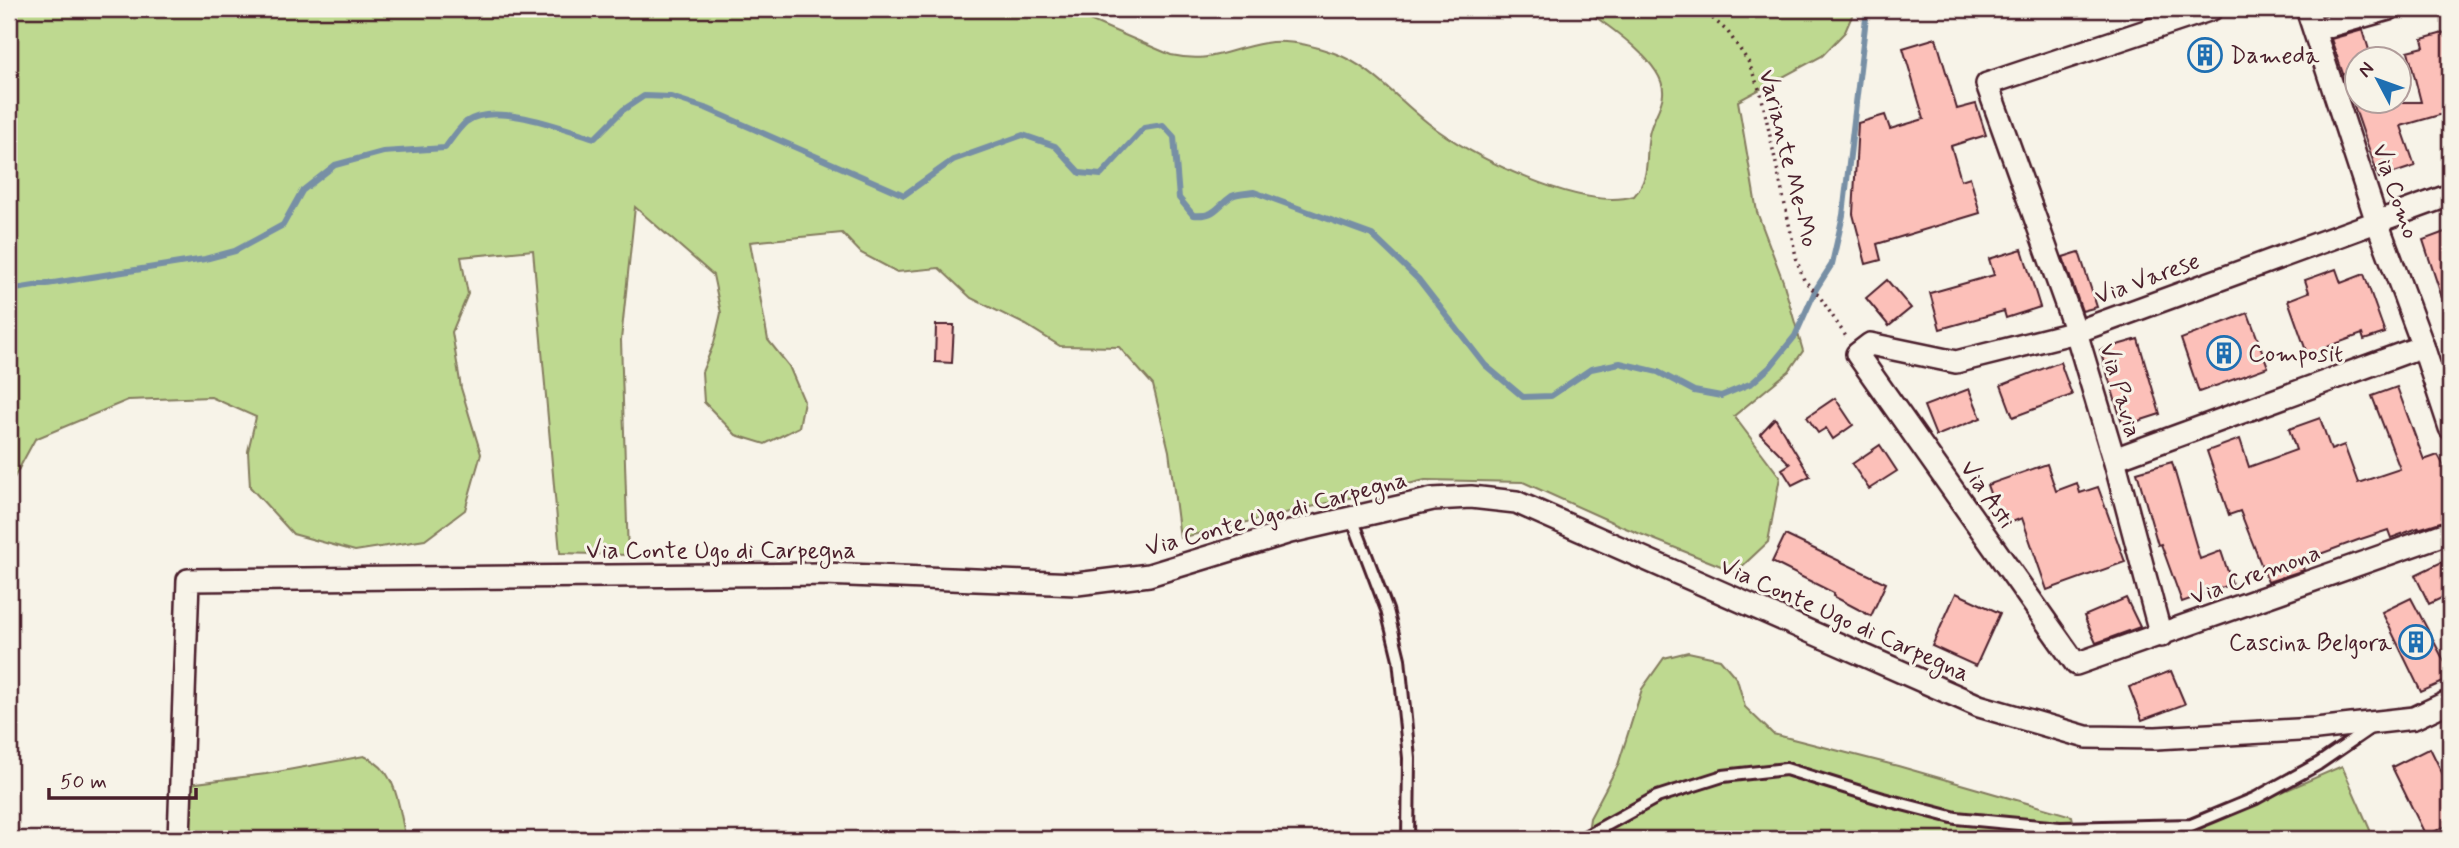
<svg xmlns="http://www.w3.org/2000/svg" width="2459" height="848" viewBox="0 0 2459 848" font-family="Mynerve,sans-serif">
  <rect width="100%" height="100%" fill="#f7f3e8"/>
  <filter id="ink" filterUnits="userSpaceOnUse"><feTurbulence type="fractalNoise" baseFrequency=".0143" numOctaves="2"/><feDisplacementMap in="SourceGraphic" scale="14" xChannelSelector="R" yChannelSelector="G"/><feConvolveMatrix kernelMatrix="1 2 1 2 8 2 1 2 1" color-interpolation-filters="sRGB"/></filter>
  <g filter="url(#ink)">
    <!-- green -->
    <g fill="#bed990" stroke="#847c5e" stroke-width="2">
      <path d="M 9,9 L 1064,9 L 1171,55 C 1213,64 1227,49 1265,43 C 1286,39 1314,46 1334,53 C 1371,66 1397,99 1428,123 C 1469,156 1582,212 1634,196 C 1651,178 1645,157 1649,135 C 1651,121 1662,108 1663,94 C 1666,64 1606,24 1584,9 L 1855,9 L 1845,32 L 1822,56 L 1738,101 L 1757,212 L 1783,281 L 1803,351 L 1789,371 L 1734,416 L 1780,477 L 1768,542 L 1736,572 L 1623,527 L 1523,482 L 1425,480 L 1180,538 L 1169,451 L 1153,385 L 1119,347 L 1060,346 L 1026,325 L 971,298 L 939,268 L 897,272 L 861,253 L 842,233 L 750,242 L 768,340 L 789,366 L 804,401 L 799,427 L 765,444 L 736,435 L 704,402 L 702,372 L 714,343 L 721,313 L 713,275 L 635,207 L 621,340 L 628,555 L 560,553 L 533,250 L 461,257 L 468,294 L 452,332 L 461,388 L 481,454 L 465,510 L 425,540 L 355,551 L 293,534 L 250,487 L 248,451 L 256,417 L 211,397 L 128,400 L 35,439 L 9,487 Z"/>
      <polygon points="1688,652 1720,659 1737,679 1745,707 1773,734 1898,766 2072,816 2076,835 2188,833 2342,766 2374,839 1587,839 1590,818 1618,765 1642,689 1664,658"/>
      <path d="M 364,756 C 399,771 398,806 406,839 L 179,839 L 181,785 L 266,774 Z"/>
    </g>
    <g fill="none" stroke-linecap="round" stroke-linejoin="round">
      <!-- stream -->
      <path stroke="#778fa5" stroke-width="6" d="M 9,290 L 205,259 L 235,251 L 283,225 L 302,191 L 335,165 L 383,152 L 445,148 C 451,140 458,129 466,122 C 494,101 565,129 595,138 L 623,110 L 644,96 L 671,97 L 708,109 L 904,195 L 953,160 L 1023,135 L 1055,146 L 1080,173 L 1101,175 L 1144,128 L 1163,125 L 1174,137 L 1179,198 L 1193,215 C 1216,217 1216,207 1232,196 C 1238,193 1247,193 1254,192 L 1372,235 L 1419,280 L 1485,365 L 1523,397 L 1551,396 L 1591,369 L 1620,363 L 1658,372 L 1694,391 L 1721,396 L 1752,383 L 1770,367 L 1795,336 L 1816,289 L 1832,264 L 1843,215 L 1867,9"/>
    </g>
    <!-- building -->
    <g fill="#fcc0b9" stroke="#4a1f2b" stroke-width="2">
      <polygon points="2363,30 2372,60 2357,60 2357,102 2421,102 2408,51 2424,47 2422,39 2450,31 2450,61 2445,63 2450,84 2450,112 2401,126 2415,166 2379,178 2331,39"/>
      <polygon points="1936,38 1957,109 1976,104 1986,135 1951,146 1961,180 1970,177 1980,213 1877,244 1881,260 1866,264 1853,214 1858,123 1885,115 1890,129 1924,119 1903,48"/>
      <polygon points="2450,230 2450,313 2447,313 2423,240"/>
      <polygon points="2022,249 2040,307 2006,318 2004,311 1940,329 1930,293 1994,275 1989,259"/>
      <polygon points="2079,252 2097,307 2082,311 2063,257"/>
      <polygon points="2336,269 2341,283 2364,274 2385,333 2364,340 2362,334 2324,348 2326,353 2309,359 2288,300 2309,292 2305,280"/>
      <polygon points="1887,280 1911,308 1889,326 1866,298"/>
      <polygon points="2248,313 2268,367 2199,392 2181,339"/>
      <polygon points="936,325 954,325 952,363 935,362"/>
      <polygon points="2138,339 2160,414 2123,426 2100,350"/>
      <polygon points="2060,362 2072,395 2013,417 2001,385"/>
      <polygon points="2397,387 2424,460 2438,455 2447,471 2445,472 2450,489 2450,519 2418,529 2418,528 2391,538 2388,530 2358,540 2301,561 2304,570 2268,582 2240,511 2229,515 2207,451 2240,439 2249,467 2296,450 2289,429 2320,418 2331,450 2344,445 2358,483 2400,469 2372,396"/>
      <polygon points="1969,389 1981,418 1936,436 1924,406"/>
      <polygon points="1835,398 1853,425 1833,439 1826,428 1818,433 1807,417"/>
      <polygon points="1775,418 1810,476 1792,485 1782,469 1790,464 1760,434"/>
      <polygon points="1880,445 1897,471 1869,489 1852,464"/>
      <polygon points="2172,462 2200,559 2221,551 2232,584 2182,602 2161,544 2158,545 2137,472"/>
      <polygon points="2047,464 2056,491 2077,483 2080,493 2098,487 2125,562 2047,590 2022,518 2002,526 1987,485"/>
      <polygon points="1785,535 1886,583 1871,616 1833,596 1834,593 1772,562"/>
      <polygon points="2450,558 2450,594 2429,604 2415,575"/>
      <polygon points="1956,593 2000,613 1976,666 1932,646"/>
      <polygon points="2126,598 2140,627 2096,643 2084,616"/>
      <polygon points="2411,598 2450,672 2450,679 2421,692 2382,612"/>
      <polygon points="2171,671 2185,704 2142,720 2129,687"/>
      <polygon points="2430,748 2450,789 2450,824 2426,836 2392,767"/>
    </g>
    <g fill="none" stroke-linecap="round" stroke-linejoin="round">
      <!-- lane casing -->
      <g stroke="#4a1f2b" stroke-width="16">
        <g id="lane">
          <polyline points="1352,518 1387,610 1399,659 1409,758 1408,839"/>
          <polyline points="1581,839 1657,797 1723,776 1786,769 1883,799 1956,818 2060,828 2191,825 2256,798 2318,764 2372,727"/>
        </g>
      </g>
      <!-- street casing -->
      <g stroke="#4a1f2b" stroke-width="26">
        <g id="street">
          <polyline points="2307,9 2377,222 2423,346 2450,428"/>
          <polyline points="2315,30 2389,9"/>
          <polyline points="2450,195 2076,332 1956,362 1870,344 1857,354 2076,664 2450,532"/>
          <polyline points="2114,459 2423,346"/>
          <polyline points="2161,636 2114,459 2076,332 1987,84 2212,9"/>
          <polyline points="179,839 188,580 824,574 1077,584 1149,575 1290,532 1433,499 1471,497 1516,502 1979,706 2086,737 2156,738 2316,729 2414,718 2450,701"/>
        </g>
      </g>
      <!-- path -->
      <polyline stroke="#4a1f2b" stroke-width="3.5" stroke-dasharray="2 5" stroke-linecap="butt" points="1702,9 1728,32 1748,61 1761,94 1797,261 1804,280 1820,297 1847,338"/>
      <!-- lane -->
      <use href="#lane" stroke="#f7f3e8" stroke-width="10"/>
      <!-- street -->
      <use href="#street" stroke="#f7f3e8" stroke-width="21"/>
    </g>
  </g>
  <!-- icons -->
  <defs>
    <g id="building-ring" transform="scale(1.75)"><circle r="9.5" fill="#f7f3e8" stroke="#1f6fb2" stroke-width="1.5"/><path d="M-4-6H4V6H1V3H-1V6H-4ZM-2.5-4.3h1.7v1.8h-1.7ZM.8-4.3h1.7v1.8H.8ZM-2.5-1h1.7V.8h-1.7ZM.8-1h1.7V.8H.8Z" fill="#1f6fb2"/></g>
  </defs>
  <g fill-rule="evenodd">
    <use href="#building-ring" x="2205" y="55"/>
    <use href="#building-ring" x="2224" y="353"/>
    <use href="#building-ring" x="2416" y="642"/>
  </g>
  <g text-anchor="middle" stroke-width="6" stroke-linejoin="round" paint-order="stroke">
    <!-- poi labels -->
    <g font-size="24" fill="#4a1f2b" stroke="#f7f3e8" text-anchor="start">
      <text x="2230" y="63">Dameda</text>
      <text x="2248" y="361">Composit</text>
      <text x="2392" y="650" text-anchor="end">Cascina Belgora</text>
    </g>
    <!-- street labels -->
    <g font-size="24" fill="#4a1f2b" stroke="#f7f3e8">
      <text transform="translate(1789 158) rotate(76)" y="8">Variante Me-Mo</text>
      <text transform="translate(2396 191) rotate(71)" y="8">Via Como</text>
      <text transform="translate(2147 278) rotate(-20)" y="8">Via Varese</text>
      <text transform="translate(2121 390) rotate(74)" y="8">Via Pavia</text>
      <text transform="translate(1988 494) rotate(55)" y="8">Via Asti</text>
      <text transform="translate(1276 513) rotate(-15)" y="8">Via Conte Ugo di Carpegna</text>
      <text x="721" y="558">Via Conte Ugo di Carpegna</text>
      <text transform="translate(2255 574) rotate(-20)" y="8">Via Cremona</text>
      <text transform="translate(1845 619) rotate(24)" y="8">Via Conte Ugo di Carpegna</text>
    </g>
  </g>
  <!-- margin -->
  <rect width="2459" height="848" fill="none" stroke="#f7f3e8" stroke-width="35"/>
  <rect x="18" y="18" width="2424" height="813" fill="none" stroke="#4a1f2b" stroke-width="2.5" filter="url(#ink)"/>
  <!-- north arrow -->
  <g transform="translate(2378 80) rotate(311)"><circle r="33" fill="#f7f3e8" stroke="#b29e9c" stroke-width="2"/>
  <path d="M0-5L12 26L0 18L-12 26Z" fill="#1f6fb2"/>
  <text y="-10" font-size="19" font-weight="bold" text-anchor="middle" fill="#4a1f2b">N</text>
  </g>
  <!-- scale -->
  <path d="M49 788v10h147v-10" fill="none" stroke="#4a1f2b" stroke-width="3.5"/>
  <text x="60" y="788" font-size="21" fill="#4a1f2b" stroke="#f7f3e8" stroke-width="5" paint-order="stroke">50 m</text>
</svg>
